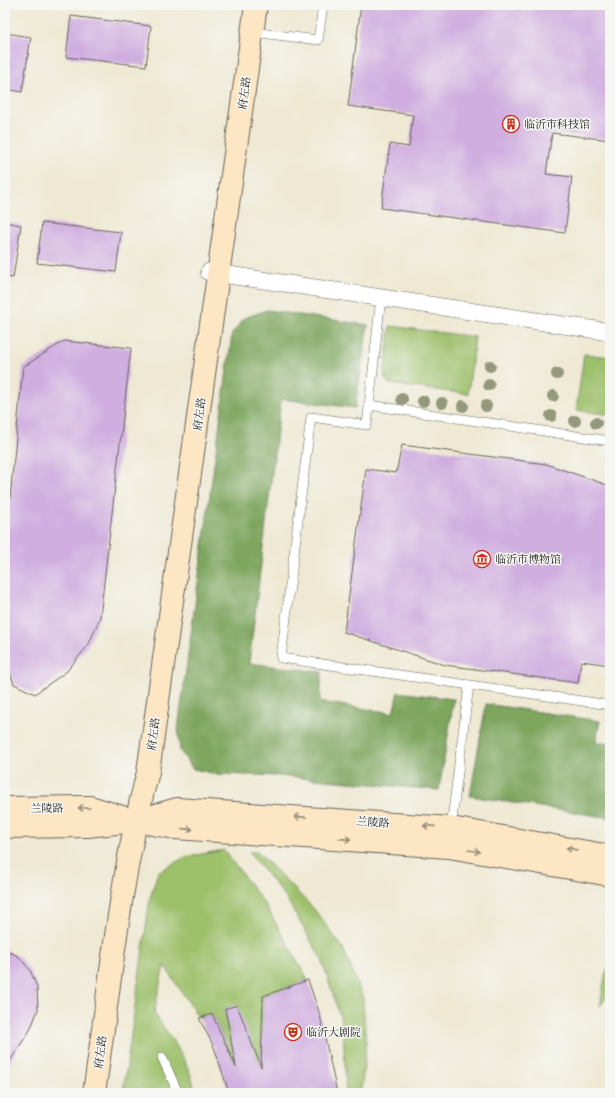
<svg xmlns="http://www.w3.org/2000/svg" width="615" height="1098" viewBox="0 0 615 1098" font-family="'IM FELL English','Noto Serif SC',serif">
  <rect width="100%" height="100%" fill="#f6f6f2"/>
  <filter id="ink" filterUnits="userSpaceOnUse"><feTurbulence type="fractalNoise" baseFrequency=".025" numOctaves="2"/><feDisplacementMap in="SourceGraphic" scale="8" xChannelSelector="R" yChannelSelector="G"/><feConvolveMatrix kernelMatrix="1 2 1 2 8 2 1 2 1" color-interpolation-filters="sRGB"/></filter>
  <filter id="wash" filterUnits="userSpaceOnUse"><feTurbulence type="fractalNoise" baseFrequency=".012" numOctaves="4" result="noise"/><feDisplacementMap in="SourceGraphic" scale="16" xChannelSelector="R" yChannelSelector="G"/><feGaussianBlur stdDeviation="0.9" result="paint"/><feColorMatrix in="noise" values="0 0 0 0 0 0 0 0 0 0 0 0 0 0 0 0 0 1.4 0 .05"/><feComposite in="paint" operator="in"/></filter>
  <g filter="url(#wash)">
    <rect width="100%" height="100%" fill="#efe9d3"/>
    <!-- green -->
    <g fill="#9dc06a" stroke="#5c6e43">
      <polygon points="390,326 475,337 468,394 389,384 384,376"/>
      <polygon points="584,354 610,357 610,415 576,410"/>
      <path d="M 224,850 L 266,906 L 308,980 L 263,996 L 261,1067 L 225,1009 L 236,1067 L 212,1014 L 199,1018 L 164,965 L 154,1013 C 170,1036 192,1065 195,1093 L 123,1093 L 150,898 L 158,872 L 185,857 Z"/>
      <polygon points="249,852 258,852 314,909 343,948 363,998 366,1045 362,1085 359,1093 346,1093 343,1026 322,960 286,898"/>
      <polygon points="610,962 610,993 600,1006 605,976"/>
    </g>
    <!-- forest -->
    <g fill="#7ea65e" stroke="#4d613d">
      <polygon points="267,310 368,325 355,408 281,399 249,663 322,672 320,702 393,713 398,692 454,699 439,790 280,776 217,774 193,769 180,751 178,728 232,334 244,318"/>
      <polygon points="486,704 600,721 596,742 610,744 610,818 470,796"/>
    </g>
    <g id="blocks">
      <!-- building -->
      <g fill="#d0aee0">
        <polygon points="361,5 610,5 610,140 552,133 546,174 572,177 565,233 381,208 390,144 409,147 413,115 348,106"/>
        <polygon points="71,16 151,26 146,66 66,57"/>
        <polygon points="5,33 31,37 22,92 5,89"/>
        <polygon points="5,222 21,225 13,278 5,277"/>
        <polygon points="42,223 121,232 116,272 37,263"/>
        <polygon points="64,341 131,348 100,617 89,644 67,671 35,694 14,684 5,658 5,549 23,367"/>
        <polygon points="402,445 546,464 610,486 610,665 581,661 578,683 445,665 344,632 366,469 396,473"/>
        <polygon points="5,950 18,956 30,970 37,987 38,1010 30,1030 10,1061 6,1085 8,1093 5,1093"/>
        <polygon points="308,980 320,1015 337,1093 229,1093 214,1047 199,1018 212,1014 236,1067 225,1009 237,1005 261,1067 263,996"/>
      </g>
    </g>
  </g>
  <g filter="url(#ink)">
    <use href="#blocks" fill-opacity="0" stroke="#66645c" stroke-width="1"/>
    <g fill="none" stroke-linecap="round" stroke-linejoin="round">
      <!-- lane casing -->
      <g stroke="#66645c" stroke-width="10">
        <g id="lane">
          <polyline points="252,32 318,40 323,5"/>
          <polyline points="381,297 367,425 311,417 281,658 610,705"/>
          <polyline points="369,405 610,441"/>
          <polyline points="451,828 469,685"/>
          <polyline points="162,1057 178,1093"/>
        </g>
      </g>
      <!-- street casing -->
      <g stroke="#66645c" stroke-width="18">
        <polyline id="street" points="209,272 610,332"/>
      </g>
      <!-- secondary casing -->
      <g stroke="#66645c" stroke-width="24">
        <g id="secondary">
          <polyline points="5,808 90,807 135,821 175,828 449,847 610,875"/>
          <polyline points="5,827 87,826 135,821 177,809 451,828 610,856"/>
          <path d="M 94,1093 C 110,986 120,877 148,772 L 256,5"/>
        </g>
      </g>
      <!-- lane -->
      <use href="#lane" stroke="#fff" stroke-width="9"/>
      <!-- street -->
      <use href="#street" stroke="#fff" stroke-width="17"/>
      <!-- secondary -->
      <use href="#secondary" stroke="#fce6c4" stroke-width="22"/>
    </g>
    <!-- trees -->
    <g fill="#94987d">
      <circle cx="490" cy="366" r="6"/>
      <circle cx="557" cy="374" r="6"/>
      <circle cx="489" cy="385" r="6"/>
      <circle cx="553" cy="396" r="6"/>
      <circle cx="402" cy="399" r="6"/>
      <circle cx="423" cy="401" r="6"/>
      <circle cx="442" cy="403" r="6"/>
      <circle cx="463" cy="406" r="6"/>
      <circle cx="486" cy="406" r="6"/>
      <circle cx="551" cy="416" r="6"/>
      <circle cx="575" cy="421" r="6"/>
      <circle cx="596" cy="423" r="6"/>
    </g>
    <!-- one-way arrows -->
    <defs><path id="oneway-shaft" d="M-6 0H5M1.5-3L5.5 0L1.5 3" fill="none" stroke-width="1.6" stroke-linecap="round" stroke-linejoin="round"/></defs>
    <g stroke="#978b78">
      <use href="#oneway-shaft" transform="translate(84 808) rotate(-180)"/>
      <use href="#oneway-shaft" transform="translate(300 817) rotate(-176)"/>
      <use href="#oneway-shaft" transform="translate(429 826) rotate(-176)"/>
      <use href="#oneway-shaft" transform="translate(187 829) rotate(4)"/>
      <use href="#oneway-shaft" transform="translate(345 839) rotate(4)"/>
      <use href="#oneway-shaft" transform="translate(572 849) rotate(-169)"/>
      <use href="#oneway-shaft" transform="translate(474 851) rotate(9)"/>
    </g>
  </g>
  <!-- icons -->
  <defs>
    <g id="building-ring" transform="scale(0.9)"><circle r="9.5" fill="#f6f6f2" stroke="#c8321e" stroke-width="1.5"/><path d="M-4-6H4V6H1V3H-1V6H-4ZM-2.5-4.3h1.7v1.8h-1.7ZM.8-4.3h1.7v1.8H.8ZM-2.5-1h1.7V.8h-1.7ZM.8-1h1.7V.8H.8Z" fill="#c8321e"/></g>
    <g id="museum-ring" transform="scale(0.9)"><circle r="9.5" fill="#f6f6f2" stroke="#c8321e" stroke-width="1.5"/><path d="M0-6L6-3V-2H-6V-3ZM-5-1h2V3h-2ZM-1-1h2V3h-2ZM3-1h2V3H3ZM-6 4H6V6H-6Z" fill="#c8321e"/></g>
    <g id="theatre-ring" transform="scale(0.9)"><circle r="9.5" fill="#f6f6f2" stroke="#c8321e" stroke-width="1.5"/><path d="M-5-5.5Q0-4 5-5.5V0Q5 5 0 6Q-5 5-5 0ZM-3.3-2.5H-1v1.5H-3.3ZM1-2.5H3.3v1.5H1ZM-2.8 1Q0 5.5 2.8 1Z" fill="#c8321e"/></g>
  </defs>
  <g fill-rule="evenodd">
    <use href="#building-ring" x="511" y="124"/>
    <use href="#museum-ring" x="482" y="559"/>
    <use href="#theatre-ring" x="293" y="1032"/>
  </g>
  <g text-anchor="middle" stroke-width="3" stroke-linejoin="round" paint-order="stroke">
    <!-- street labels -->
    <g font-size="11" fill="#1c1c1c" stroke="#f6f6f2">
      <text transform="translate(244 93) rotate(-82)" y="4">府左路</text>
      <text transform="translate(199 414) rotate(-82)" y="4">府左路</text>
      <text transform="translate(153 734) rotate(-82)" y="4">府左路</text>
      <text transform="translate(47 808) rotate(-1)" y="4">兰陵路</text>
      <text transform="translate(373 822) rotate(4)" y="4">兰陵路</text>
      <text transform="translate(100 1052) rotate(-82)" y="4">府左路</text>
    </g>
    <!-- poi labels -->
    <g font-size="11" fill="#1c1c1c" stroke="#f6f6f2" text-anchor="start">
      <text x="524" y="128">临沂市科技馆</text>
      <text x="495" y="563">临沂市博物馆</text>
      <text x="306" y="1036">临沂大剧院</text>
    </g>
  </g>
  <!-- margin -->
  <rect width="615" height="1098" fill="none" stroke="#f6f6f2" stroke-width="20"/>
</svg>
